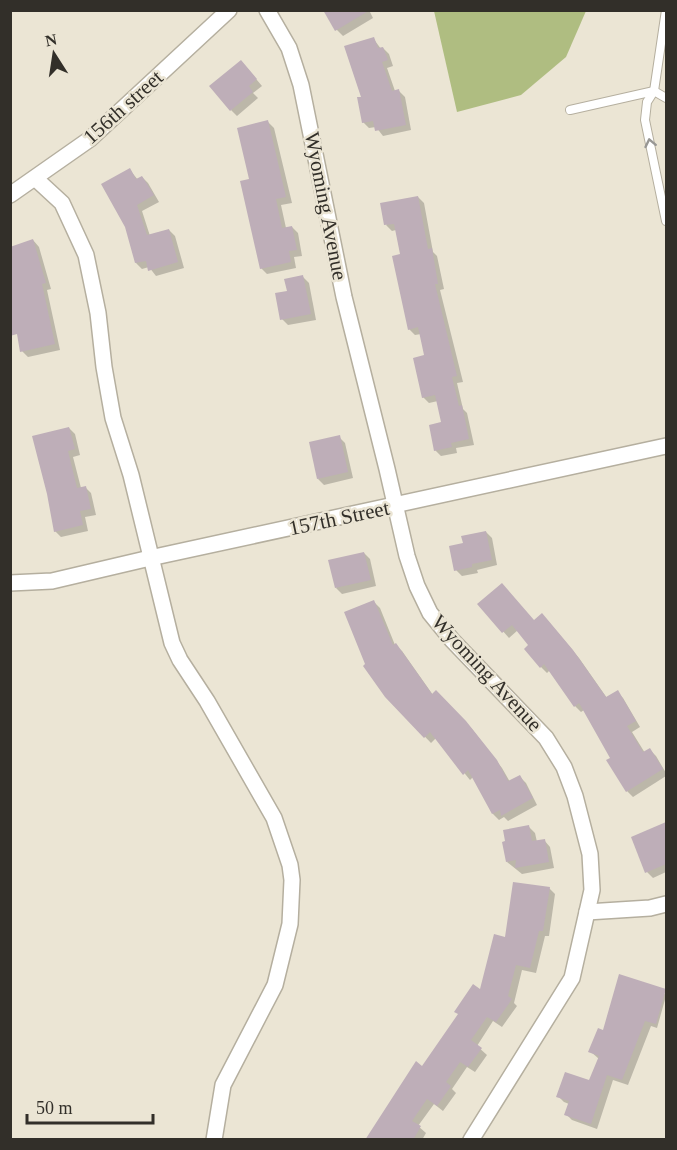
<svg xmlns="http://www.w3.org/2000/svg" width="677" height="1150" viewBox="0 0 677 1150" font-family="Georgia,serif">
  <rect width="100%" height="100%" fill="#ebe5d4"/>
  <!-- green -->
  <polygon fill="#afbd81" points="434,11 434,10 586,11 566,57 521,95 457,112"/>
  <!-- shadow -->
  <g fill="#0003">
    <polygon points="325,10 369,10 373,18 343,36 337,30"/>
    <polygon points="373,38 381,49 383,48 389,54 393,66 387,68 395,91 399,91 405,97 411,130 383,136 376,127 369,128 363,122 363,98"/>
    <polygon points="247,68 262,86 253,93 258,98 237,116 231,110"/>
    <polygon points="268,122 274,128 292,203 281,205 286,228 292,227 298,233 302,256 294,257 296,268 267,274 261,268 251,180"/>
    <polygon points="130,170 138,180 142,177 148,183 159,202 142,211 150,236 169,230 175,236 184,268 156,276 149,267 142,269 136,263"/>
    <polygon points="418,197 424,203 433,252 437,256 444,289 440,290 463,382 457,383 463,409 467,413 474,445 456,448 457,453 441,456 435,450 442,424 438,401 429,403 423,397 426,356 421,334 415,335 409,329 402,256 396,230 392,231 386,225"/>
    <polygon points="33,240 39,247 51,289 47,290 60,350 28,357 22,351"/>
    <polygon points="303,277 309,283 316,320 288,325 282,319 288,292"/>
    <polygon points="69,428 75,434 80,455 73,457 81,488 85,487 91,493 96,515 85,517 88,531 61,537 55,531"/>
    <polygon points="339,437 345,443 353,478 324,485 318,479"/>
    <polygon points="486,532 492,538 497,565 477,570 478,573 462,576 456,570 465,544"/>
    <polygon points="364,553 370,559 376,586 342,594 336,588"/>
    <polygon points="374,602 380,608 395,645 402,651 433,695 472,729 502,768 510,782 520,777 526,783 537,805 508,821 504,817 499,820 493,814 473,777 470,780 436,738 431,743 386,696"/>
    <polygon points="479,604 534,622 548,621 579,658 607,698 617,692 623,698 640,727 632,732 645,753 650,750 656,756 666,773 666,776 633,797 627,791 612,758 584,710 581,712 575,706 550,670 547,673 541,667 530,645 518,630 509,638"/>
    <polygon points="666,824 666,872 653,878 647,872 633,838"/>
    <polygon points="529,827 535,833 537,842 544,840 550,847 554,868 522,874 507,862"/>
    <polygon points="549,888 555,894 549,936 545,936 536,973 522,970 514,1003 517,1006 502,1027 493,1021 477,1046 487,1055 475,1072 467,1067 452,1089 456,1093 443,1111 434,1104 418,1126 426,1133 422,1140 370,1140 481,991 507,938"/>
    <polygon points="661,988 666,996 657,1028 651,1026 628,1085 613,1080 597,1129 572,1120 566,1114 569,1104 564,1102 558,1096 590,1082 599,1059 590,1051 604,1032"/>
  </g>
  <!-- building -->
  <g fill="#beaeb8">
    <polygon points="323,10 370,10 335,31"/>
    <polygon points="374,37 378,48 383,47 388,60 382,62 392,91 399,89 406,125 375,131 373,121 362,123 357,97 361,97 344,46"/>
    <polygon points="241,60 257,79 249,86 253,92 230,111 209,86"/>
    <polygon points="268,120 286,197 276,199 282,228 292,226 297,250 289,251 291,262 260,269 240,181 249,179 237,128"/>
    <polygon points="130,168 136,179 142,176 154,195 137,205 147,235 169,229 178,262 148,271 146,261 135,263 125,227 101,184"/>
    <polygon points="418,196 428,249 432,248 438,284 435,284 457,376 452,377 459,406 462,405 469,439 451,443 452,447 434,451 429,425 441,422 435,395 422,398 413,358 424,355 418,327 408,330 392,256 400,254 394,224 384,225 380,203"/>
    <polygon points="33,239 46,283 42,284 55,344 20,352 17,334 10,336 10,247"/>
    <polygon points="303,275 311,314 280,320 275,293 287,291 284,279"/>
    <polygon points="69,427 75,449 68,451 77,488 86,486 91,509 80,511 83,525 54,532 47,494 32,436"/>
    <polygon points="340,435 348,472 317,479 309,442"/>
    <polygon points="486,531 492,560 472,564 472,567 454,571 449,546 463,543 461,536"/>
    <polygon points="364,552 371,580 335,588 328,560"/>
    <polygon points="502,583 534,620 542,613 573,650 606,697 618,690 636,721 627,726 643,752 650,748 663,769 626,792 606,760 610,758 579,703 574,707 544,664 540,668 524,649 528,645 512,625 502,633 477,604"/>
    <polygon points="374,600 393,645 396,643 432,694 436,690 466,721 497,760 508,781 520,775 533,798 501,816 500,810 492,814 468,770 463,775 430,732 424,738 385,697 363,666 365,664 344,612"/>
    <polygon points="666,822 666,864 645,873 631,837"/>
    <polygon points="529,825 532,841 545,839 549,862 515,868 516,860 506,862 502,842 505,841 503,830"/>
    <polygon points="513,882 550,887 543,931 539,931 530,968 516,965 508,996 512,999 496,1022 487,1017 471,1040 482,1048 468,1067 460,1062 446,1082 451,1086 437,1106 427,1099 412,1121 421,1126 413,1140 365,1140 416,1061 422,1066 458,1014 454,1012 473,984 480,989 494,934 505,937"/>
    <polygon points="619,974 666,989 656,1024 645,1021 622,1080 607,1075 591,1124 564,1115 569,1101 556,1097 565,1072 589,1080 599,1056 588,1052 598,1028 603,1030"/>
  </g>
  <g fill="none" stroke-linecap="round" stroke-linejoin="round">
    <!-- lane casing -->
    <g stroke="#b5af9f" stroke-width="10">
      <g id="lane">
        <polyline points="666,10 654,91 647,102 645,120 666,221"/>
        <polyline points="570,110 654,91 666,98"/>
      </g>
    </g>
    <!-- street casing -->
    <g stroke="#b5af9f" stroke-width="18">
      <g id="street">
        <polyline points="267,10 289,48 301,85 344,297 387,469 407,556 417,586 430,613 452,640 546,738 564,767 575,796 590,854 592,890 572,978 471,1140"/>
        <polyline points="36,179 62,203 86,255 98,313 104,367 113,418 131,475 172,643 180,660 207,701 274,818 290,865 292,880 290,924 275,985 223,1085 214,1140"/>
        <polyline points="10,195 90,139 229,10"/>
        <polyline points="10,583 52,581 150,558 666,446"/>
        <polyline points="587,912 650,908 666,904"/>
      </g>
    </g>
    <!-- lane -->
    <use href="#lane" stroke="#fff" stroke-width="8"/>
    <!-- street -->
    <use href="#street" stroke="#fff" stroke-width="15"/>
  </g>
  <!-- one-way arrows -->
  <defs><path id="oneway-chevron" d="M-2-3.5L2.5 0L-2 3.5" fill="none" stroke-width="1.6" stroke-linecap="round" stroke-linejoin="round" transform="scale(1.5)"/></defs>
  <use stroke="#989794" href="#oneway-chevron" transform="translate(650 143) rotate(-102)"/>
  <g text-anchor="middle" stroke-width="5" stroke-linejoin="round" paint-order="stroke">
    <!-- street labels -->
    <g font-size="21" fill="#322f29" stroke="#ebe5d4">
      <text transform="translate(123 107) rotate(-42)" y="7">156th street</text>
      <text transform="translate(326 206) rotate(79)" y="7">Wyoming Avenue</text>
      <text transform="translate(339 518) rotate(-12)" y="7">157th Street</text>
      <text transform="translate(487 673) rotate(47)" y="7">Wyoming Avenue</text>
    </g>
  </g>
  <!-- border -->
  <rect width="677" height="1150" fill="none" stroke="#322f29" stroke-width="24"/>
  <!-- north arrow -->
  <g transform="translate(54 54) rotate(348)" stroke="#ebe5d4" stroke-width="4.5" paint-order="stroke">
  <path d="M0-4.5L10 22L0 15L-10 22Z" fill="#322f29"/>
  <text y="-9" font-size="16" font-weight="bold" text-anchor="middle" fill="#322f29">N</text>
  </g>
  <!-- scale -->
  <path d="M27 1114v9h126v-9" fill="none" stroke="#322f29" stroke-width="3"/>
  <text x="36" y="1114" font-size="18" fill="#322f29" stroke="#ebe5d4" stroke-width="4.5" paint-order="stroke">50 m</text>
</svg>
